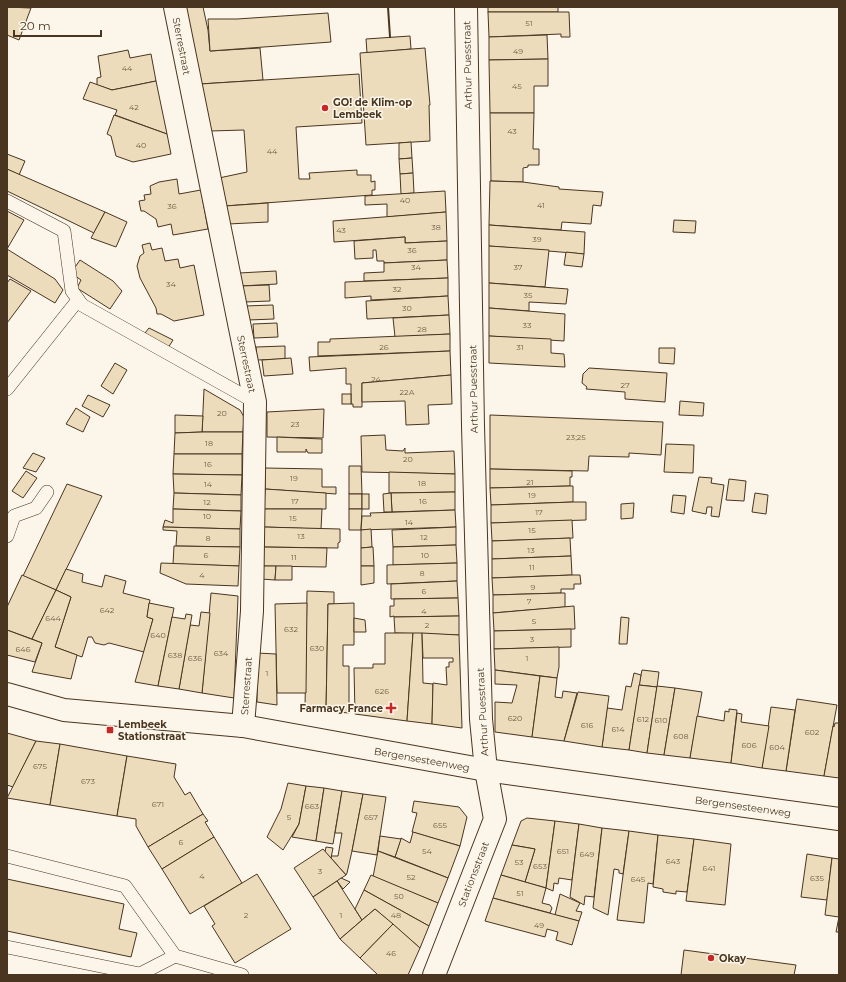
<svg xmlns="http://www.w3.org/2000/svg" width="846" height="982" viewBox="0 0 846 982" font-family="Montserrat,sans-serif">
  <rect width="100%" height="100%" fill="#fbf6e9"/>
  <!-- building -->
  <g fill="#ecdcbc" stroke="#4a3520">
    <polygon points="7,7 31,8 19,40 7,35"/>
    <polygon points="185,7 203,7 208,30 210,51 260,48 263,80 200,84"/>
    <rect x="488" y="7" width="70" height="5"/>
    <polygon points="488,12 569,12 570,37 561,37 561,34 489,37"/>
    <polygon points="328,13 331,42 210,51 208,19 237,19"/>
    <polygon points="547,35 548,59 489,60 489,37"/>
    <polygon points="410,36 411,49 367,53 366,39"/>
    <polygon points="425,48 430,105 429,105 430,141 366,145 360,53"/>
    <polygon points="128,50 130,58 151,54 156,81 112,90 97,85 97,78 101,77 98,56"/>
    <polygon points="548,59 548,86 534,86 534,113 490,113 489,60"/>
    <polygon points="359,74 362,123 296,127 299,179 310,179 309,173 357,170 357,175 371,175 371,182 375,181 375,190 372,190 372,195 225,206 219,178 247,172 244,130 210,131 200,84"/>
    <polygon points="156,81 167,134 115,115 117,110 83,99 90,82 112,90"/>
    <polygon points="490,113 534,113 533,149 539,149 539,165 528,165 528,167 523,168 523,182 491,181"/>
    <polygon points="114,115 167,134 171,154 133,162 116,156 111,136 107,134"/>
    <polygon points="411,142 412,158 399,159 399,143"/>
    <polygon points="7,154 25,161 19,175 7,169"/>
    <polygon points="412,158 413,173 400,174 399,159"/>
    <polygon points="7,169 105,212 94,233 7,191"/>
    <polygon points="413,173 414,193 401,194 400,174"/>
    <polygon points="177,179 179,194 201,190 208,229 173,235 171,224 158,227 156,219 144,211 141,211 139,201 145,200 144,195 151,194 150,186 159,182"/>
    <polygon points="490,181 523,182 559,187 559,189 603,192 601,206 593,205 591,224 562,222 561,230 489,225"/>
    <polygon points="445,191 446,212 387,217 387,204 365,205 365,196"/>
    <polygon points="268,203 268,222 228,224 225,206"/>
    <polygon points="7,211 24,220 7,249"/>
    <polygon points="105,212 127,222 116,247 91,238"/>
    <polygon points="446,212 447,241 405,243 405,237 334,242 333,221"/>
    <polygon points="674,220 696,221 695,233 673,232"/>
    <polygon points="489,225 585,232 584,254 489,246"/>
    <polygon points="405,237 405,243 447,241 447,260 384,263 384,261 377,261 376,250 373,250 373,258 355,259 354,241"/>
    <polygon points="150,243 152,250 162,248 165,261 178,259 180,268 194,265 204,315 174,321 161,314 157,314 156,308 140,278 137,266 140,256 144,253 142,245"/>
    <polygon points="489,246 549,250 545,287 489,283"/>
    <polygon points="7,249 55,279 63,290 55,303 7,275"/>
    <polygon points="566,252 584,254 582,267 564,265"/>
    <polygon points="80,260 113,281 122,291 110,309 77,288 81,280 71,273"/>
    <polygon points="447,260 448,278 364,281 364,273 384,272 384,263"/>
    <polygon points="276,271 277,284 241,286 239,273"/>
    <polygon points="448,278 448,296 371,300 371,296 345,298 345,282"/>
    <polygon points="10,279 31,291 7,323 7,283"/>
    <polygon points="489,283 568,289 566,304 529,302 529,311 489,308"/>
    <polygon points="269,285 270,301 244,302 241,286"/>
    <polygon points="448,296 449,315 367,319 366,301"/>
    <polygon points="273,305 274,319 248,320 245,306"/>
    <polygon points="489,308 565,314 564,341 489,336"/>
    <polygon points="449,315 450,334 395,337 393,318"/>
    <polygon points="277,323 278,337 254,338 253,324"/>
    <polygon points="149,328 173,340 168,348 145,333"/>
    <polygon points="450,334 450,351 318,356 318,342 330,342 330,339"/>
    <polygon points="489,336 551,339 551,353 564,354 565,367 489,363"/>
    <polygon points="285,346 285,359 257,360 256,347"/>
    <polygon points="659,348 675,348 674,364 659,363"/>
    <polygon points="450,351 451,375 362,383 362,407 353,407 353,404 351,404 351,384 346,384 346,368 310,371 309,357"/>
    <polygon points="291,358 293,374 264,376 262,360"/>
    <polygon points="115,363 127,370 113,394 101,386"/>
    <polygon points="589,368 667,373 665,402 625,399 625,392 586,389 587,387 582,383 583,374"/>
    <polygon points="451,375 452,404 428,405 429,424 406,425 405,401 362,402 362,383"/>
    <polygon points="204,389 240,410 244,417 243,432 202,432"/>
    <rect x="342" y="394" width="9" height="10"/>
    <polygon points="88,395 110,405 103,417 82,406"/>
    <polygon points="680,401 704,403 703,416 679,415"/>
    <polygon points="76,408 90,417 83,432 66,424"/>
    <polygon points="324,409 323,438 267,437 267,412"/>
    <polygon points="175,415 203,416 202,432 175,433"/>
    <polygon points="490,415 663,422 661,455 629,453 629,457 589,456 588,471 490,469"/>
    <polygon points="202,432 243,432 242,454 174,454 175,433"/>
    <polygon points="385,435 386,450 403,451 405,448 405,453 454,451 455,474 362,472 361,436"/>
    <polygon points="277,437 322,439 322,453 308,453 306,449 306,452 277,452"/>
    <polygon points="666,444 694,445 693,473 664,472"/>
    <polygon points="33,453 45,458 36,472 23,468"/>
    <polygon points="174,454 242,454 242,475 173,474"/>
    <polygon points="349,466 361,466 362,494 349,494"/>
    <polygon points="265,468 322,469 322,487 336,487 336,494 265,489"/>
    <polygon points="490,469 572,471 572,477 570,477 570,486 490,488"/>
    <polygon points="26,471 37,478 23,498 12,491"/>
    <polygon points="389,472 455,474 455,492 389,493"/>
    <polygon points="173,474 242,475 241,495 174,493"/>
    <polygon points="699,477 712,478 711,483 724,485 719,517 711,516 712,507 707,507 706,514 692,511"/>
    <polygon points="729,479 746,481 744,501 726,500"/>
    <polygon points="67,484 102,496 56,590 23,576"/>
    <polygon points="570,486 573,486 573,502 491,505 490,488"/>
    <polygon points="265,489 326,493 326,509 264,509"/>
    <polygon points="455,492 455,510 392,512 391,493"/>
    <polygon points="174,493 241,495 241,511 173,509"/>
    <polygon points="391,493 392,512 384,512 383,494"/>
    <polygon points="755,493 768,495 766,514 752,512"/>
    <rect x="349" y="494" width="13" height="15"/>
    <rect x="362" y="494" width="7" height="15"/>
    <polygon points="673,495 686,496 684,514 671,512"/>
    <polygon points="573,502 586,502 586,520 491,523 491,505"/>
    <polygon points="634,503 633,518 621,519 621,504"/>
    <polygon points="173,509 241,511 240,529 163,527 165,520 173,523"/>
    <polygon points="264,509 322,509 321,529 264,527"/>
    <polygon points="349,509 362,509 361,530 349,530"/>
    <polygon points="455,510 456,527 361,530 362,516 371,516 370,513"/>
    <polygon points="572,520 573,538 492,541 491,523"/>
    <polygon points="163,527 240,529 240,547 176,546 177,531 163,530"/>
    <polygon points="264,527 340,529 340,542 338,543 338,548 262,547"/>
    <polygon points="456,527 456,545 393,547 392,530"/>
    <polygon points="371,529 372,547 361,548 361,530"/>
    <polygon points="570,538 571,556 492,559 492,541"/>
    <polygon points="456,545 457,563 393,565 393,547"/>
    <polygon points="174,546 240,547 239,566 173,564"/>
    <polygon points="262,547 327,548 326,567 262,566"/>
    <polygon points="372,547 373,547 374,566 361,566 361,548"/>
    <polygon points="571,556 572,575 492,578 492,559"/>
    <polygon points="161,563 239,566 238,586 186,584 160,573"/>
    <polygon points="457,563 457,581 387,584 387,565"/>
    <polygon points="262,566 276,566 275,580 261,579"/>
    <polygon points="276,566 292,566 292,580 275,580"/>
    <polygon points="361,566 374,566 374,583 361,585"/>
    <polygon points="66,569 83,574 82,582 102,587 105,575 126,581 123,593 150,600 147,617 153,619 144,652 109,643 104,645 95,643 92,637 88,637 82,657 55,647 71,597 56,590"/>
    <polygon points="22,575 56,590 32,639 7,630 7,607"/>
    <polygon points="572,575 580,575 581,584 574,584 574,589 561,589 561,593 493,595 492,578"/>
    <polygon points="457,581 458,598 391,599 391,584"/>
    <polygon points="56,590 71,597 55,647 77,655 71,679 32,672 42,643 32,639"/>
    <polygon points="307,591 334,592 334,604 328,604 326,711 305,708"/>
    <polygon points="211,593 238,596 234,698 202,693"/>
    <polygon points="561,593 565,593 565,607 493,613 493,595"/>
    <polygon points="458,598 459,616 394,617 394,616 390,617 390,606 394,606 394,599"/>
    <polygon points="149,603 174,608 158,686 135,682 153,619 147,617"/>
    <polygon points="307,603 306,693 277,693 275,604"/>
    <polygon points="354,603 354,645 343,645 343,666 349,666 349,713 326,711 328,604"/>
    <polygon points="574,606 575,629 494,631 493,613"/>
    <polygon points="201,612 210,613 202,693 179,689 190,625 199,626"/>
    <polygon points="186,614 192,615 179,689 158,686 172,617 185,619"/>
    <polygon points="459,616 459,635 395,633 394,617"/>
    <polygon points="621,617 629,618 627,644 619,644"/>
    <polygon points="354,618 365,620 366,632 354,632"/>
    <polygon points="571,629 571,647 494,649 494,631"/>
    <polygon points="7,630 42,643 35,662 7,655"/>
    <polygon points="385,633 413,633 407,721 355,714 354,668 373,668 373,664 385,664"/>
    <polygon points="413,633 422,633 423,683 433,684 432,724 407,721"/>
    <polygon points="422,633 459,635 462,728 432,724 433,683 447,685 446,667 449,667 449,662 453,662 453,658 423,658"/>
    <polygon points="559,647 559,667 557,678 495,670 494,649"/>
    <polygon points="257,653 276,654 277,705 257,702"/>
    <polygon points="495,670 540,676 532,737 495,732 495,702 512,703 517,685 495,684"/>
    <polygon points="642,670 659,672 657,687 639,685"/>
    <polygon points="634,673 641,675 629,750 602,747 607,708 622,710 626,686 631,687"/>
    <polygon points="540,676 557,678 555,697 562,698 563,691 577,693 564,741 532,737"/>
    <polygon points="639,685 657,687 647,753 629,750"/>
    <polygon points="657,686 675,688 664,755 647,753"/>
    <polygon points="675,688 702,692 690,758 664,755"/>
    <polygon points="578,692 609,696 602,747 564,741"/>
    <polygon points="797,699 837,705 824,776 786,771"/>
    <polygon points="771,707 795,710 786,771 762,768"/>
    <polygon points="729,709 737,710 731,763 690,758 697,716 724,721 725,711 729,712"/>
    <polygon points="737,713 742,714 741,722 769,726 762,768 731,763"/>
    <polygon points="835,723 839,723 839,778 824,776 833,726 834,727"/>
    <polygon points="7,733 36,741 13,787 7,785"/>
    <polygon points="36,741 60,744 50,805 7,798"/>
    <polygon points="60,744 127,756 117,816 50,805"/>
    <polygon points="127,756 176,764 174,777 185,795 190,792 203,814 148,847 136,826 136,819 117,816"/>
    <polygon points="288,783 306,786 299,824 283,850 267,837 281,809"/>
    <polygon points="306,786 324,788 316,841 292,837 299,824"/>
    <polygon points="324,788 342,791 333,844 316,841"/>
    <polygon points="342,791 363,794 352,851 347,873 346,875 331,858 331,856 338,856 342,833 335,833"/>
    <polygon points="363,794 386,797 377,855 352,851"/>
    <polygon points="414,801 459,807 467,817 460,846 412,832 417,813 412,812"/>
    <polygon points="203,814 208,821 205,822 214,837 162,869 148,847"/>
    <polygon points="527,818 555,821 546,888 525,882 535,849 512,845 521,821"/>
    <polygon points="555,821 579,824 572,880 559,878 558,884 554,883 553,891 546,888"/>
    <polygon points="579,824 602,828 594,897 585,896 584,905 570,897"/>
    <polygon points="602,828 629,831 623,874 619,873 619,870 614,869 608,915 593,908"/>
    <polygon points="629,831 658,835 653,884 648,883 644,923 617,920"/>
    <polygon points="413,832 460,846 448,878 395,857 401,838 410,843"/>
    <polygon points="658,835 694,839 687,892 676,891 676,894 663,892 663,889 653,887"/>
    <polygon points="380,836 401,839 395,857 378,851"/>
    <polygon points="214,837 242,883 190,914 162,869"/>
    <polygon points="694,839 731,844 725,905 686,901"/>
    <polygon points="512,845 535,849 525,882 501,875"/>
    <polygon points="326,847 333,848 331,858 325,852"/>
    <polygon points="323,849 346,875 313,897 294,868"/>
    <polygon points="378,851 448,878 438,903 373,877"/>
    <polygon points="807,854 832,858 827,900 801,897"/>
    <polygon points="832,858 839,859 839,932 836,932 839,917 825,915"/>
    <polygon points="257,874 291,929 235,963 212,926 215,924 204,906"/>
    <polygon points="371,875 438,903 429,926 364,890"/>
    <polygon points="501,875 546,888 542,903 550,905 552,908 550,913 493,898"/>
    <polygon points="341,878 350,882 343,889 337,881"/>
    <polygon points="7,879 124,904 119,929 137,933 131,957 7,931"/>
    <polygon points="337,881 362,920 340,939 313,897"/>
    <polygon points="364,890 429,926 420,948 375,909 362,920 355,909"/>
    <polygon points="560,894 580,903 576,911 582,912 579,921 555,915"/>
    <polygon points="493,898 579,921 572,945 556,940 558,932 547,929 545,937 485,921"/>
    <polygon points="375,909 393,924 360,958 340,939"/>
    <polygon points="393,924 420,948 408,975 378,975 360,958"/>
    <polygon points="684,950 796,965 794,975 681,975"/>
  </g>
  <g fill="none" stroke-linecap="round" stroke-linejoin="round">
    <!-- lane casing -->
    <g stroke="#4a3520" stroke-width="14">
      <g id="lane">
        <polyline points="7,201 64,231 72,291 82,305 255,402"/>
        <polyline points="7,389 78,300"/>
        <polyline points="7,536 14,516 36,508 47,492"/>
        <polyline points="7,856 125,886 175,956 242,975"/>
        <polyline points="7,947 140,974 175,956"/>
      </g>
    </g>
    <!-- street casing -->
    <g stroke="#4a3520" stroke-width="24">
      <g id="street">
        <polyline points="175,7 255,402 252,611 243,726"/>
        <polyline points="434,975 495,819 486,770"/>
      </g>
    </g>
    <!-- secondary casing -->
    <g stroke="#4a3520" stroke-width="24">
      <polyline id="secondary" points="466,7 473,426 481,719 486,770"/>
    </g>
    <!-- primary casing -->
    <g stroke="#4a3520" stroke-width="24">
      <polyline id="primary" points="7,694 64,710 243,726 486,770 839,819"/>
    </g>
    <!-- lane -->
    <use href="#lane" stroke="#fbf6e9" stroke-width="13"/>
    <!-- street -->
    <use href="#street" stroke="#fbf6e9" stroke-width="22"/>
    <!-- secondary -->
    <use href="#secondary" stroke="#fbf6e9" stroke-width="22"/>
    <!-- primary -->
    <use href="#primary" stroke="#fbf6e9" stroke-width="22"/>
    <!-- wall -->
    <polyline stroke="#4a3520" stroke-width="2" points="388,7 390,37"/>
  </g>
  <!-- markers -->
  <g fill="#c62828" stroke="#fbf6e9" stroke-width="1.5">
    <circle cx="325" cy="108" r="4"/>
    <path d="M389 702h4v4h4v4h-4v4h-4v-4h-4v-4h4z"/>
    <rect x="106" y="726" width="8" height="8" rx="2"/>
    <circle cx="711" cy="958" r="4"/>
  </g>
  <g text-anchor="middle" stroke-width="3" stroke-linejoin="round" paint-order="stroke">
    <!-- number labels -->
    <g font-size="8" fill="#725f47">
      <text x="529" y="26">51</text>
      <text x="518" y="54">49</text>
      <text x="127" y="71">44</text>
      <text x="517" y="89">45</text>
      <text x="134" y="110">42</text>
      <text x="512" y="134">43</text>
      <text x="141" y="148">40</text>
      <text x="272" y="154">44</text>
      <text x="405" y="203">40</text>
      <text x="541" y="208">41</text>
      <text x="172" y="209">36</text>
      <text x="436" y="230">38</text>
      <text x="341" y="233">43</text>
      <text x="537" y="242">39</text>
      <text x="412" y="253">36</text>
      <text x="416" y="270">34</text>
      <text x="518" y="270">37</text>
      <text x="171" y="287">34</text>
      <text x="397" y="292">32</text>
      <text x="528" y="298">35</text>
      <text x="407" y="311">30</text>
      <text x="527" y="328">33</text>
      <text x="422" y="332">28</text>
      <text x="384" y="350">26</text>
      <text x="520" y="350">31</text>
      <text x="376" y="382">24</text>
      <text x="625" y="388">27</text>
      <text x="407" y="395">22A</text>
      <text x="222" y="416">20</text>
      <text x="295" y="427">23</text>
      <text x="576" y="440">23;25</text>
      <text x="209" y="446">18</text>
      <text x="408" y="462">20</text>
      <text x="208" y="467">16</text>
      <text x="294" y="481">19</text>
      <text x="530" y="485">21</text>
      <text x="422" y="486">18</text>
      <text x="208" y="487">14</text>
      <text x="532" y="498">19</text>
      <text x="295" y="504">17</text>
      <text x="423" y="504">16</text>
      <text x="207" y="505">12</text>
      <text x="539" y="515">17</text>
      <text x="207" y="519">10</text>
      <text x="293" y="521">15</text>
      <text x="409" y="525">14</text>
      <text x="532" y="533">15</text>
      <text x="301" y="539">13</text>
      <text x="424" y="540">12</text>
      <text x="208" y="541">8</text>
      <text x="531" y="553">13</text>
      <text x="206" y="558">6</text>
      <text x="425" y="558">10</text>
      <text x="294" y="560">11</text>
      <text x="532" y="570">11</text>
      <text x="422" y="576">8</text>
      <text x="202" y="578">4</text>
      <text x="533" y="590">9</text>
      <text x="424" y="594">6</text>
      <text x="529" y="604">7</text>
      <text x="107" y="613">642</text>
      <text x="424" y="614">4</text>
      <text x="53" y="621">644</text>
      <text x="534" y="624">5</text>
      <text x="427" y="628">2</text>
      <text x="291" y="632">632</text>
      <text x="158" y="638">640</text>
      <text x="532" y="642">3</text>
      <text x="317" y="651">630</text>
      <text x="23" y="652">646</text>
      <text x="221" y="656">634</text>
      <text x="175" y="658">638</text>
      <text x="195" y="661">636</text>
      <text x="527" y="661">1</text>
      <text x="267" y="676">1</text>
      <text x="382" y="694">626</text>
      <text x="515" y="721">620</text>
      <text x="643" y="722">612</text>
      <text x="661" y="723">610</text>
      <text x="587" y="728">616</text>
      <text x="618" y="732">614</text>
      <text x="812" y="735">602</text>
      <text x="681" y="739">608</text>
      <text x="749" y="748">606</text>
      <text x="777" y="750">604</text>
      <text x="40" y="769">675</text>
      <text x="88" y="784">673</text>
      <text x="158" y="807">671</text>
      <text x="312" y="809">663</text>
      <text x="289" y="820">5</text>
      <text x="371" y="820">657</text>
      <text x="440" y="828">655</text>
      <text x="181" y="845">6</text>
      <text x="427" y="854">54</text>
      <text x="563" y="854">651</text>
      <text x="587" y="857">649</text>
      <text x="673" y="864">643</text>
      <text x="519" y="865">53</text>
      <text x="540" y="869">653</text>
      <text x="709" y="871">641</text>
      <text x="320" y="874">3</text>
      <text x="202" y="879">4</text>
      <text x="411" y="880">52</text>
      <text x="817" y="881">635</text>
      <text x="638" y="882">645</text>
      <text x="520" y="896">51</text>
      <text x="399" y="899">50</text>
      <text x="246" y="918">2</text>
      <text x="341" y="918">1</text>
      <text x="396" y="918">48</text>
      <text x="539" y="928">49</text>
      <text x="391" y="956">46</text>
    </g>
    <!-- street labels -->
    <g font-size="10" fill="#4a3520" stroke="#fbf6e9">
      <text transform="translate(182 46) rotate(79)" y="4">Sterrestraat</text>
      <text transform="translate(467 65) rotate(-91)" y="4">Arthur Puesstraat</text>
      <text transform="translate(247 364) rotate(78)" y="4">Sterrestraat</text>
      <text transform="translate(473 389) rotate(-91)" y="4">Arthur Puesstraat</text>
      <text transform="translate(246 686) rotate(-86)" y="4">Sterrestraat</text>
      <text transform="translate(482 712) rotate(-93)" y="4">Arthur Puesstraat</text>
      <text transform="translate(422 759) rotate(10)" y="4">Bergensesteenweg</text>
      <text transform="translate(743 806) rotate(8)" y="4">Bergensesteenweg</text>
      <text transform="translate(473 874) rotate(-69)" y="4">Stationsstraat</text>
    </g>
    <!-- poi labels -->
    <g font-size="10" font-weight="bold" fill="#4a3520" stroke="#fbf6e9" text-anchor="start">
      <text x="333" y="106">GO! de Klim-op<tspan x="333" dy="12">Lembeek</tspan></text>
      <text x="383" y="712" text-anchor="end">Farmacy France</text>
      <text x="118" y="728">Lembeek<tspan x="118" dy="12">Stationstraat</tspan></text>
      <text x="719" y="962">Okay</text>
    </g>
  </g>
  <!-- border -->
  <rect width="846" height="982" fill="none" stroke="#4a3520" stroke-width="16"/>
  <!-- scale -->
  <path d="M14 30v6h87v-6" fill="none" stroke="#4a3520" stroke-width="2"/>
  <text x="20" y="30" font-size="12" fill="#4a3520" stroke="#fbf6e9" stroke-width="3" paint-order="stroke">20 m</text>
</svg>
